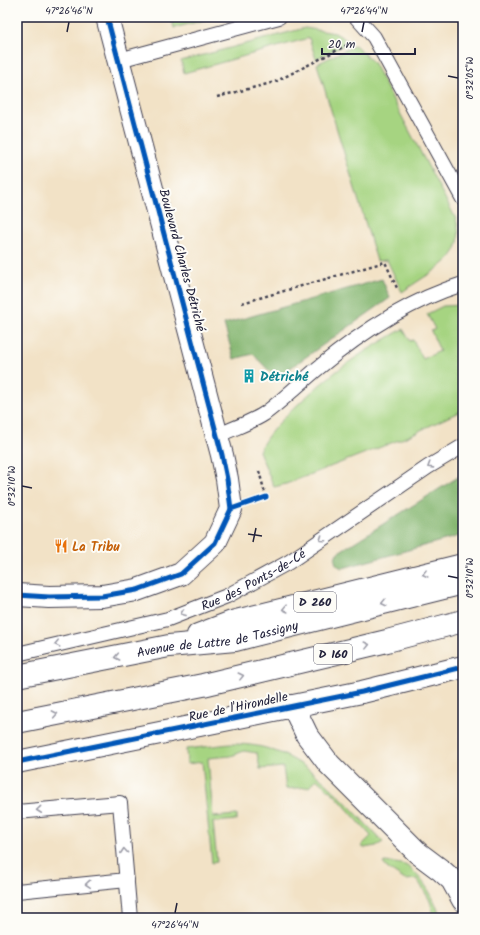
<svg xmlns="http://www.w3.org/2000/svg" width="480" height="935" viewBox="0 0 480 935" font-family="Kalam,sans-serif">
  <rect width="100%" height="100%" fill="#fdfcf7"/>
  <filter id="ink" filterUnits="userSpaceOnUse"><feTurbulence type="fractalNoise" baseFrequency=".025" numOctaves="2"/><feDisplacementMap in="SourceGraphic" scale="8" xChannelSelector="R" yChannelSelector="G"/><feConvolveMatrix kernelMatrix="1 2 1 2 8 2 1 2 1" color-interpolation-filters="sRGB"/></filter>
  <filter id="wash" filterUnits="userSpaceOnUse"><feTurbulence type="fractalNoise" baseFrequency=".012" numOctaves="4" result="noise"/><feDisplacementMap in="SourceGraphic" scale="16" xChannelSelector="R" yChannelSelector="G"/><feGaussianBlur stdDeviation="0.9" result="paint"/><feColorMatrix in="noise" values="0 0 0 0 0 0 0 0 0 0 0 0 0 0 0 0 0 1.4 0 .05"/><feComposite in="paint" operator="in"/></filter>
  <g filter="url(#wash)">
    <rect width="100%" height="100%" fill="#f2e2c6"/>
    <!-- green -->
    <g fill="#a6d481" stroke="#647b5e">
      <polygon points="181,17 216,17 174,28 172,20"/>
      <polygon points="305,28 335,33 350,42 316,59 309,38 184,73 181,61"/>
      <path d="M 355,45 L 373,62 L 456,219 C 464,247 453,258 431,273 C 421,279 411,286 402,292 L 387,260 L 377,261 L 317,64 Z"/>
      <path d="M 463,305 L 463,410 L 404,438 L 286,484 L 274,487 L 259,451 C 267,434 279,423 292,410 C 313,390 336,370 361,354 C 375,345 389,337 403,329 L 410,341 L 413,340 L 423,359 L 440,351 L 431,331 L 435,329 L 427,314 L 443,306 Z"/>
      <path d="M 230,744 C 244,744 259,745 272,750 C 317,765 350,808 383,842 L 376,846 L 364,848 L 361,846 L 371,836 L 336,796 L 316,779 L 309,787 L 286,789 L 283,767 L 260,769 L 257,753 L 244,751 L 231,756 L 208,758 L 213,817 L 237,815 L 237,820 L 213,822 L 217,862 L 212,863 L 202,762 L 187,764 L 186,749 Z"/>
      <path d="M 385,862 C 391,863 402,863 407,866 C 423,878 436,899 440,918 L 433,918 L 431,904 L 429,899 L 417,879 L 405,880 L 387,868 L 383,863 Z"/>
    </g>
    <!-- forest -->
    <g fill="#84b66f" stroke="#536c55">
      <polygon points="382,279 390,298 276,378 253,354 234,359 224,324"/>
      <path d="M 463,474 L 463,535 L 343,568 C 335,566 333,561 337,553 Z"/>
    </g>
  </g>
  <g filter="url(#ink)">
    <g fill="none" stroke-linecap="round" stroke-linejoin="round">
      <!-- lane casing -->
      <g stroke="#413f50" stroke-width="16">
        <g id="lane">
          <polyline points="356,17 374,37 463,199"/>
          <polyline points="119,60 279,17"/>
          <path d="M 217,436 C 231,429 252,422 264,414 C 282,401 300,383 317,369 C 360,333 410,300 463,284"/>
          <path id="s1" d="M 17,654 L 168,619 L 227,596 L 289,562 L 428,467 L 463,446"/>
          <polyline points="17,812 120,803 130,918"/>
          <polyline points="17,891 127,880"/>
        </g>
      </g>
      <!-- street casing -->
      <g stroke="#413f50" stroke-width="24">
        <g id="street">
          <polyline points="17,595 49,597 102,596 137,590 181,574 215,543 231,509 227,479 222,455 107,17"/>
          <polyline points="293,706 307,735 329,764 418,853 442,871 452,880 463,900"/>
          <polyline points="17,762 362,692 463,667"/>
        </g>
      </g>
      <!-- primary casing -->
      <g stroke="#413f50" stroke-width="24">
        <g id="primary">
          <polyline points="198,635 232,622 463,565"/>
          <path id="s2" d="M 17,676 L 169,646 L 235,640 L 463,583"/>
          <polyline points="17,722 203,685 387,641 463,621"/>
        </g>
      </g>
      <!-- path -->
      <g stroke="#413f50" stroke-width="2.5" stroke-dasharray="3 3" stroke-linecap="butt">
        <polyline points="217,97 275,82 349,44"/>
        <polyline points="242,303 385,262 397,288"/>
        <polyline points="259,471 266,497"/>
      </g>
      <!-- lane -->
      <use href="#lane" stroke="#fff" stroke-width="14"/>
      <!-- street -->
      <use href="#street" stroke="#fff" stroke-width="22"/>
      <!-- primary -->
      <use href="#primary" stroke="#fff" stroke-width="22"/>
      <!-- cycleway casing -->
      <g stroke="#fdfcf7" stroke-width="8">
        <g id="cycleway">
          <polyline points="107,17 222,455 227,479 231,509"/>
          <polyline points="17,595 49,597 102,596 137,590 181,574 215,543 231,509 266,497"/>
          <polyline points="17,762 362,692 463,667"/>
        </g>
      </g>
      <!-- cycleway -->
      <use href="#cycleway" stroke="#0057b8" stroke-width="5"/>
    </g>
    <!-- one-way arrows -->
    <defs><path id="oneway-chevron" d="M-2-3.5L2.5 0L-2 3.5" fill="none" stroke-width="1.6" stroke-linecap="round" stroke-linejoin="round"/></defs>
    <g stroke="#9c9ca7">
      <use href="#oneway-chevron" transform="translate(430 466) rotate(148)"/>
      <use href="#oneway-chevron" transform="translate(322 539) rotate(145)"/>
      <use href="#oneway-chevron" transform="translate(425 574) rotate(166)"/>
      <use href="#oneway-chevron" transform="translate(384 603) rotate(166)"/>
      <use href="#oneway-chevron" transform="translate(285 609) rotate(166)"/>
      <use href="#oneway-chevron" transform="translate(183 613) rotate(159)"/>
      <use href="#oneway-chevron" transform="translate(57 644) rotate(167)"/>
      <use href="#oneway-chevron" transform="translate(367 645) rotate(-14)"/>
      <use href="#oneway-chevron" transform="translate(117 657) rotate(169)"/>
      <use href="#oneway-chevron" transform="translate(241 676) rotate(-14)"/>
      <use href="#oneway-chevron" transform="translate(55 714) rotate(-11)"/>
      <use href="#oneway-chevron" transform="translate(39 810) rotate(174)"/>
      <use href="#oneway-chevron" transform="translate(124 851) rotate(-95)"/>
      <use href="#oneway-chevron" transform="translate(88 884) rotate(175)"/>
    </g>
  </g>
  <!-- ticks -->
  <path fill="none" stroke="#22223b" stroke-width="1.5" d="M 67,32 L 69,22M 362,32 L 364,22M 448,76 L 458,78M 22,486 L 32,488M 248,534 L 262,536M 253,542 L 256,528M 448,576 L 458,578M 175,913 L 177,903"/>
  <!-- icons -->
  <defs>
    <g id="building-bare" transform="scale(1.08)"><path d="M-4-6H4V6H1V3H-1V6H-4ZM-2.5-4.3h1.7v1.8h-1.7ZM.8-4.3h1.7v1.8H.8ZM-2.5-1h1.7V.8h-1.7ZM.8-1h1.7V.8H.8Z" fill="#0f9aa8" stroke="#fdfcf7" stroke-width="2.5" paint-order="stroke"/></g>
    <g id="restaurant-bare" transform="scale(1.08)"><path d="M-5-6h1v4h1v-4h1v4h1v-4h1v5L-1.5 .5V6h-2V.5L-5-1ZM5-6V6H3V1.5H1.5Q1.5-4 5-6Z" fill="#e8710a" stroke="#fdfcf7" stroke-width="2.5" paint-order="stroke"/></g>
  </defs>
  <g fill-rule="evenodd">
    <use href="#building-bare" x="249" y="376"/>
    <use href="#restaurant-bare" x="61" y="546"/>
  </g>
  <g text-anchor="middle" stroke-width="4" stroke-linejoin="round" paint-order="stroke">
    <!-- shield labels -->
    <g fill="#fdfcf7" stroke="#646373" stroke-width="1">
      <rect x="294" y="592" width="42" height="20" rx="3"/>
      <rect x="314" y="644" width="38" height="20" rx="3"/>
    </g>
    <g font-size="12" font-weight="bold" fill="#22223b">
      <text x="315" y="606">D 260</text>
      <text x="333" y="658">D 160</text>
    </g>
    <!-- street labels -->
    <g font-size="13" fill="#22223b" stroke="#fdfcf7">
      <text transform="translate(183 260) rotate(75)" y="5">Boulevard Charles Détriché</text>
      <text dy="5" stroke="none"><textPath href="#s1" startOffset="249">Rue des Ponts-de-Cé</textPath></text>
      <text dy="5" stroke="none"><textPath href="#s2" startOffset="204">Avenue de Lattre de Tassigny</textPath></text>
      <text transform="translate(238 706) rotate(-12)" y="5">Rue de l'Hirondelle</text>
    </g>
    <!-- culture labels -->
    <g font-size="13" font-weight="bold" fill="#0d838f" stroke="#fdfcf7" text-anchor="start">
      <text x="260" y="381">Détriché</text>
    </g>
    <!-- food labels -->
    <g font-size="13" font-weight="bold" fill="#c56008" stroke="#fdfcf7" text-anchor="start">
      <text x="72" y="551">La Tribu</text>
    </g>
  </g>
  <!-- margin -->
  <rect width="480" height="935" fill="none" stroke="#fdfcf7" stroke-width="44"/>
  <!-- scale -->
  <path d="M322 48v6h93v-6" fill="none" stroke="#22223b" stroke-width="2"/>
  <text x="328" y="48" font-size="12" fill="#22223b" stroke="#fdfcf7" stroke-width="3" paint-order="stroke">20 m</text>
  <rect x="22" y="22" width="436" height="891" fill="none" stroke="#22223b" stroke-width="1.5"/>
  <g font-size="10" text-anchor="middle" fill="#22223b">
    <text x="69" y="14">47°26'46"N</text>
    <text x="364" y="14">47°26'44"N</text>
    <text transform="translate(469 78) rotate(-90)" y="4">0°32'05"W</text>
    <text transform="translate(11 486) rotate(-90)" y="4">0°32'10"W</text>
    <text transform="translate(469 578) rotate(-90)" y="4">0°32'10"W</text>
    <text x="175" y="928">47°26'44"N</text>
  </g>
</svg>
